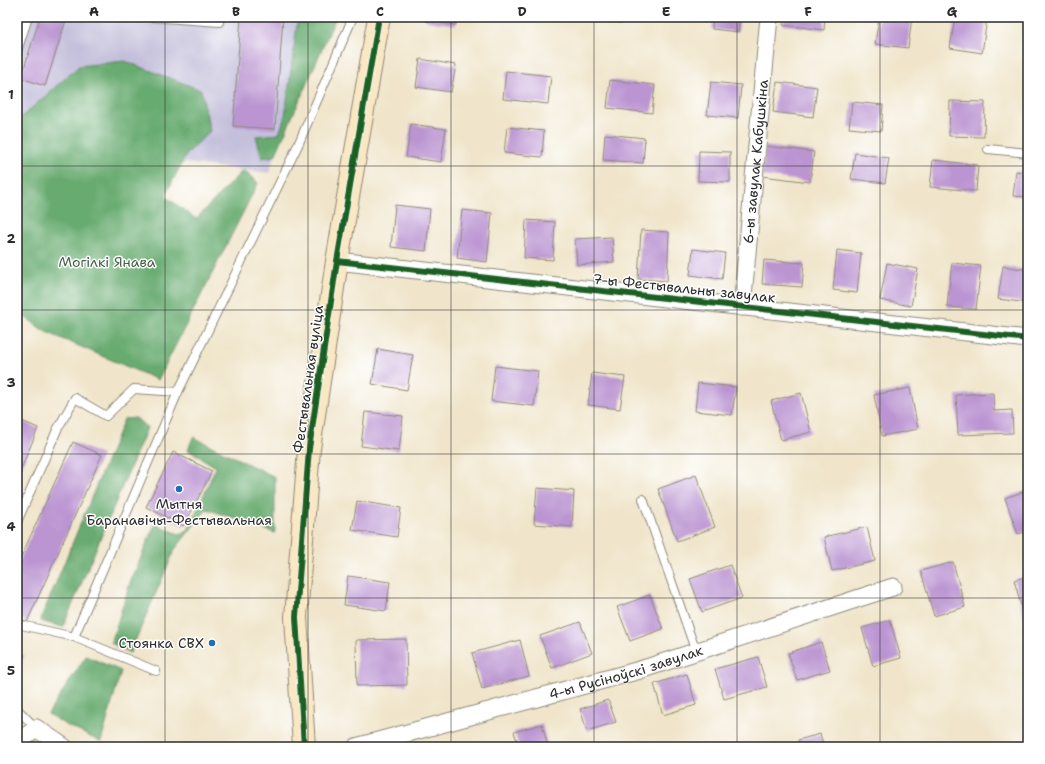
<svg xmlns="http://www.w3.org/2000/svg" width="1045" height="764" viewBox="0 0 1045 764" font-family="'Shantell Sans',sans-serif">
  <rect width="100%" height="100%" fill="#fff"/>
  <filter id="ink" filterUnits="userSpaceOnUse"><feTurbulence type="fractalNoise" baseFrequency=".025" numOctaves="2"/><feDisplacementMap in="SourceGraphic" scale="8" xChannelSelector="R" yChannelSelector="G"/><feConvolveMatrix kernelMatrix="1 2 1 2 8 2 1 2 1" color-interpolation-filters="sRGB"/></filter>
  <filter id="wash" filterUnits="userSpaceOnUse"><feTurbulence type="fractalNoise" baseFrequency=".012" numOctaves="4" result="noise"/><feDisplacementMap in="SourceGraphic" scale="16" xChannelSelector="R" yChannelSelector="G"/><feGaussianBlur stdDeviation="0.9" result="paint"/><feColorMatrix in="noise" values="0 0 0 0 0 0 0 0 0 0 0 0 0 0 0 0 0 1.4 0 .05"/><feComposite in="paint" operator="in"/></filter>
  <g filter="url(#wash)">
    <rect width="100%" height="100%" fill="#f0e5ca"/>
    <!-- industrial -->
    <polygon fill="#c4c0db" points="17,17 321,17 269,173 17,143"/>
    <!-- forest -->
    <g fill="#67ab70" stroke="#496b4e">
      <polygon points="298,17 336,17 275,156 262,158 256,136 279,134 285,116"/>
      <polygon points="125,61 201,90 210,131 186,155 165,196 196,219 243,170 258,183 158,380 44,331 17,311 17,121 79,66"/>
      <polygon points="136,418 147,428 63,627 40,621 124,419"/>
      <polygon points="193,437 275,477 275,533 207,509 175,549 130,653 111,643 130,583 155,524 179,534 188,530 216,467 188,450"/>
      <polygon points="86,656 121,671 101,742 64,724 48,714"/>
    </g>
    <g id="blocks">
      <!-- building -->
      <g fill="#bb95d2">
        <polygon points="40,17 67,17 45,86 21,78"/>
        <polygon points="241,17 283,17 275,129 233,126"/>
        <polygon points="427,17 457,17 456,25 426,21"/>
        <polygon points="588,17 624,17 623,23 588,20"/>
        <polygon points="713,17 740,17 738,32 712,29"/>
        <polygon points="784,17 825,17 824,30 783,25"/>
        <polygon points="879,17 912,17 908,48 875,44"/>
        <polygon points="955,17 987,18 982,53 950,48"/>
        <polygon points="420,59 456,65 451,92 416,87"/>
        <polygon points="506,71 551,76 548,104 503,99"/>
        <polygon points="610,80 655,85 652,113 607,108"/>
        <polygon points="711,82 741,85 738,118 707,115"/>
        <polygon points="777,82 817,87 813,117 773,112"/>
        <polygon points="950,101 985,102 984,137 949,136"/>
        <polygon points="852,102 883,105 881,131 849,128"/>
        <polygon points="411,124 446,129 441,162 406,157"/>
        <polygon points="507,127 544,131 542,157 504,153"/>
        <polygon points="605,134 645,138 643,163 603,160"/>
        <polygon points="765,146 814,152 810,182 762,176"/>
        <polygon points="699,151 730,152 730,182 698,181"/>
        <polygon points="855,153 889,158 885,183 851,179"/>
        <polygon points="933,160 978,165 976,191 930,187"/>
        <polygon points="1016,171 1028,173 1028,197 1013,196"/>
        <polygon points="395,205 430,209 426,251 391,247"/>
        <polygon points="462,210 492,213 487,262 457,258"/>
        <polygon points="526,220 555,222 553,260 524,258"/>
        <polygon points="641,230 669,232 667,281 638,279"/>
        <polygon points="612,237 614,262 577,265 575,239"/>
        <polygon points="693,249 725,253 722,279 690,275"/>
        <polygon points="837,250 861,253 857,293 833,290"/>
        <polygon points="764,260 804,263 802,287 762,284"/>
        <polygon points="887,263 918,269 911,306 880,300"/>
        <polygon points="952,263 981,266 976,309 947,307"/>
        <polygon points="1003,266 1028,270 1028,303 998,299"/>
        <polygon points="378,349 413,355 407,390 372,384"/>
        <polygon points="495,366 538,371 534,406 491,401"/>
        <polygon points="592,373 625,377 620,409 588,405"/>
        <polygon points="698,383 736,387 732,415 695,411"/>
        <polygon points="910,388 918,429 882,436 874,395"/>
        <polygon points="801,393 811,432 781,440 771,401"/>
        <polygon points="993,393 994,411 1012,410 1013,433 958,435 956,395"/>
        <polygon points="365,412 403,416 399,451 361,446"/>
        <polygon points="17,419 38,428 17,479"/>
        <polygon points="73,442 102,455 27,622 17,617 17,566"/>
        <polygon points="173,452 212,471 184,526 146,507"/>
        <polygon points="696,475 715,527 677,541 658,489"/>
        <polygon points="537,488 574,491 572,527 534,524"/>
        <polygon points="1028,490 1028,531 1018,534 1005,498"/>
        <polygon points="357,501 401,508 397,537 352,530"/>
        <polygon points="867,527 875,561 832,571 824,537"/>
        <polygon points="953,562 965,607 934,616 921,571"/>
        <polygon points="730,565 742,598 702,612 690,579"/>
        <polygon points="348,576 390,582 386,611 344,605"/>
        <polygon points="1028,576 1028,618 1025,619 1014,580"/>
        <polygon points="650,595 663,629 630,641 617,607"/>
        <polygon points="890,620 901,658 873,666 862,628"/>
        <polygon points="580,622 592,653 552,668 540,636"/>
        <polygon points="406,639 407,685 357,686 356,640"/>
        <polygon points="520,640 529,676 482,689 472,653"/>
        <polygon points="821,642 830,670 797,680 788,653"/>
        <polygon points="17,652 24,655 17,672"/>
        <polygon points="758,657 767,687 724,699 715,669"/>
        <polygon points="687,674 696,705 663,715 654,684"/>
        <polygon points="608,700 616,722 587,731 580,709"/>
        <polygon points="542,724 548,747 519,747 514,732"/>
        <polygon points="820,734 824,747 800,747 798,740"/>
      </g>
    </g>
  </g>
  <g filter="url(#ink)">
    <use href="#blocks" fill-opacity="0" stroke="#8e887a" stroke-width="1"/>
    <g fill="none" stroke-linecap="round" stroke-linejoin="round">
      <!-- lane casing -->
      <g stroke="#8e887a" stroke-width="10">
        <g id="lane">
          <polyline points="151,17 219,22 220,17"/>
          <polyline points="17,51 28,17"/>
          <polyline points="988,149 1028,153"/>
          <polyline points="643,499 696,652"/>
          <polyline points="17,522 57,430 75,398 106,416 134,389 178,392"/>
          <polyline points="17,624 74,637 156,671"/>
          <polyline points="74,637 178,392 298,145 353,17"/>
          <polyline points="17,709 36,728"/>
        </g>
      </g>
      <!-- street casing -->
      <g stroke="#8e887a" stroke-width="19">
        <g id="street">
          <polyline points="337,261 1028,339"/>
          <path id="s1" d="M 742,307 L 769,17"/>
          <polyline points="17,744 36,728 64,747"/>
          <path id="s2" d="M 356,747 L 640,670 L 893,587"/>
        </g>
      </g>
      <!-- secondary casing -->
      <g stroke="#8e887a" stroke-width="24">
        <polyline id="secondary" points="304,747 296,617 309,449 337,261 379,17"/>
      </g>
      <!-- lane -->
      <use href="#lane" stroke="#fff" stroke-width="8"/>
      <!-- street -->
      <use href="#street" stroke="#fff" stroke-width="17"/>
      <!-- secondary -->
      <use href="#secondary" stroke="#fae7c3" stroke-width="22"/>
      <!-- cycleway casing -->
      <g stroke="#fff" stroke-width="8">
        <g id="cycleway">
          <polyline points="337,261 1028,339"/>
          <polyline points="304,747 296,617 309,449 337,261 379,17"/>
        </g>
      </g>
      <!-- cycleway -->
      <use href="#cycleway" stroke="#1b5e20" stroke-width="6"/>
    </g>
  </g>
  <!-- grid -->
  <path fill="none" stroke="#2b2b2b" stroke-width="1" stroke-opacity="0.55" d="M 165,17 L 165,747M 308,17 L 308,747M 451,17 L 451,747M 594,17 L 594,747M 737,17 L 737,747M 880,17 L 880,747M 17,166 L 1028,166M 17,310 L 1028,310M 17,454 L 1028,454M 17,598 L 1028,598"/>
  <!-- markers -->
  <g fill="#1f6fb2" stroke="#fff" stroke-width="1.5">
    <circle cx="179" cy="489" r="4"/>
    <circle cx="212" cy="643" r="4"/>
  </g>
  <g text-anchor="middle" stroke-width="3" stroke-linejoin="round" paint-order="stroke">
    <!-- street labels -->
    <g font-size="14" fill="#2b2b2b" stroke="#fff">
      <text dy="5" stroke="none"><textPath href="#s1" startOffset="146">6-ы завулак Кабушкіна</textPath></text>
      <text transform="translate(684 288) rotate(6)" y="5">7-ы Фестывальны завулак</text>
      <text transform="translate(308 379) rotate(-82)" y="5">Фестывальная вуліца</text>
      <text dy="5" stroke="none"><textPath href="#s2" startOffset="280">4-ы Русіноўскі завулак</textPath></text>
    </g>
    <!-- park labels -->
    <g font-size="14" fill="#486149" stroke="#fff">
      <text x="107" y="267">Могілкі Янава</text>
    </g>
    <!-- poi labels -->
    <g font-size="14" fill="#2b2b2b" stroke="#fff">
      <text x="179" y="509">Мытня<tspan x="179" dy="16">Баранавічы-Фестывальная</tspan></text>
      <text x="204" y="648" text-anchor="end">Стоянка СВХ</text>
    </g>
  </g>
  <!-- margin -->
  <rect width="1045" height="764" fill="none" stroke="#fff" stroke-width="44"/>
  <rect x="22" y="22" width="1001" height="720" fill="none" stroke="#2b2b2b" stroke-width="1.5"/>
  <g font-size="13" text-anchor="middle" font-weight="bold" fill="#2b2b2b">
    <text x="94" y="16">A</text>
    <text x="236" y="16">B</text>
    <text x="380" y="16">C</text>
    <text x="522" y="16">D</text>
    <text x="666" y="16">E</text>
    <text x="808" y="16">F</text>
    <text x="952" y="16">G</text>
    <text x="11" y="99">1</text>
    <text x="11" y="243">2</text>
    <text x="11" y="387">3</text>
    <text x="11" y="531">4</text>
    <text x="11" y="675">5</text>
  </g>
</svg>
